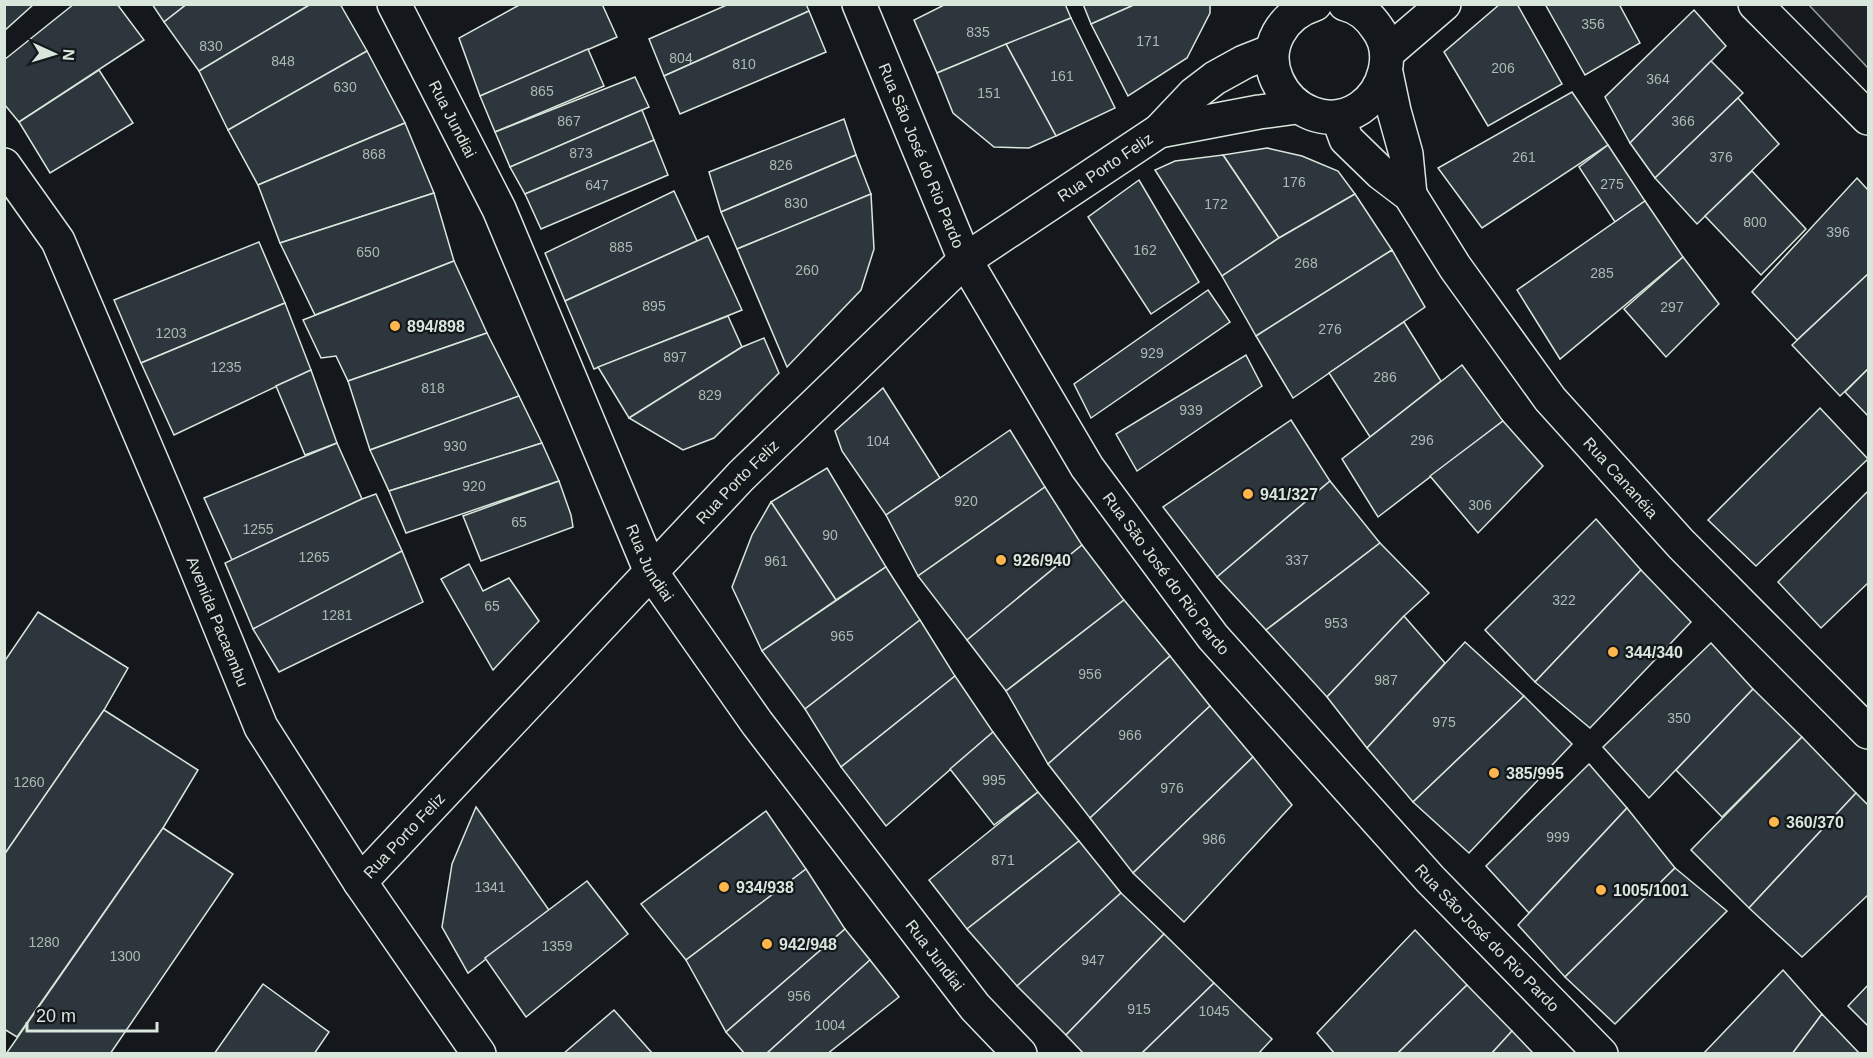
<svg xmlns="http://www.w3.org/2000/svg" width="1873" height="1058" viewBox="0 0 1873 1058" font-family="Arial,sans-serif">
  <rect width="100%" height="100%" fill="#14181c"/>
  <!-- green -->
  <polygon fill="#202428" stroke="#939e99" stroke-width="1.5" points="1809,5 1868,5 1868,68"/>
  <!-- building -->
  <g fill="#2c363c" stroke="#d8e6dc" stroke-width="1.5">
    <polygon points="4,4 34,4 4,31"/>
    <polygon points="74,4 117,4 144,40 19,122 4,104 4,60"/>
    <polygon points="152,4 187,4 164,22"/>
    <polygon points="187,4 311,4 199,71 164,22"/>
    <polygon points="311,4 340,4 367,51 228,130 199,71"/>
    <polygon points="521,4 602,4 617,37 480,96 459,38"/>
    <polygon points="729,4 806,4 809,11 664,76 649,39"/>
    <polygon points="946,4 1065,4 1071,18 937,73 914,20"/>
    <polygon points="1083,4 1136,4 1091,24"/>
    <polygon points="1136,4 1210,4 1210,13 1187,58 1128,96 1091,24"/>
    <polygon points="1500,4 1517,4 1562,84 1488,126 1444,52"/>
    <polygon points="1545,4 1619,4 1640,43 1585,75"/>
    <polygon points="1694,10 1726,46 1630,143 1605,97"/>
    <polygon points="809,11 826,52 680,114 664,76"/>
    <polygon points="1071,18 1115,108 1056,136 1006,44"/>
    <polygon points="1006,44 1056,136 1029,148 994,147 953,113 937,73"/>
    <polygon points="588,49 604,86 495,132 480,96"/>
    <polygon points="367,51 405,123 258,185 228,130"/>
    <polygon points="1711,61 1743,93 1655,178 1630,143"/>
    <polygon points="99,70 133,123 50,173 19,122"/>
    <polygon points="635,77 649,107 510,167 495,132"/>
    <polygon points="1572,92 1608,145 1482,228 1438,168"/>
    <polygon points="1738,98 1779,144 1697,224 1655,178"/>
    <polygon points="642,110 654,140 525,194 510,167"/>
    <polygon points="844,119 856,155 721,212 709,172"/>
    <polygon points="405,123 434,193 280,243 258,185"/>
    <polygon points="654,140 668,175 541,229 525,194"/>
    <polygon points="1608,145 1645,201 1615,222 1579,167"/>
    <polygon points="1267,148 1302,156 1338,171 1355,194 1279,238 1223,155"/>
    <polygon points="856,155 871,194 737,249 721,212"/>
    <polygon points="1223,155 1279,238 1222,276 1155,170 1175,161"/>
    <polygon points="1752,171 1806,229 1761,275 1705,216"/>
    <polygon points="1857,178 1868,190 1868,274 1797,340 1752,292"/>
    <polygon points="1139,180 1199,282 1151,314 1088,217"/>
    <polygon points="674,191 697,241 565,301 545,253"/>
    <polygon points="434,193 454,261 315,315 280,243"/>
    <polygon points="871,194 874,249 861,290 787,367 737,249"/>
    <polygon points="1355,194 1392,250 1256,336 1222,276 1279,238"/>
    <polygon points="1645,201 1683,257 1560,359 1517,290"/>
    <polygon points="708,236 742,310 594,369 565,301"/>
    <polygon points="259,242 285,303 141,363 114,300"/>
    <polygon points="1392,250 1425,307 1293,398 1256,336"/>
    <polygon points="1683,257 1719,304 1666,357 1624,309"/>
    <polygon points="454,261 487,333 348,381 336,356 321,358 303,320"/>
    <polygon points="1868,274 1868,369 1840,396 1792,345"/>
    <polygon points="1208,290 1230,322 1091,418 1074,384"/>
    <polygon points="285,303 311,370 174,435 141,363"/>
    <polygon points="728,316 742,347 629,418 598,367"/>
    <polygon points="1404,322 1441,381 1370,437 1329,373"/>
    <polygon points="487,333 519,396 370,450 348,381"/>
    <polygon points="764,338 779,373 714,438 683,450 629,418 742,347"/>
    <polygon points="1246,355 1262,386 1137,471 1116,434"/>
    <polygon points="1462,365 1503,421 1378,517 1342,459"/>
    <polygon points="1868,369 1868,416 1845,392"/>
    <polygon points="311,370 337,443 305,455 276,386"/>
    <polygon points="883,388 940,478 886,515 842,451 835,431"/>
    <polygon points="519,396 542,443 389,491 370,450"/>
    <polygon points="1820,408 1868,459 1756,566 1708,520"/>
    <polygon points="1291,420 1330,481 1217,577 1163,507"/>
    <polygon points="1503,421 1543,466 1478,533 1430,476"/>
    <polygon points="1010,430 1045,487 918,576 886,515"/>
    <polygon points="337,443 362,499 232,560 204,498"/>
    <polygon points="542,443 559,481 406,533 389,491"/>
    <polygon points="827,468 886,567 836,600 771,502"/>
    <polygon points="559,481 571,515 573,527 481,561 463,516"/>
    <polygon points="1330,481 1380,543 1266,630 1217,577"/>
    <polygon points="1045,487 1082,545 967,640 918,576"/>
    <polygon points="1868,491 1868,583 1821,628 1778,582"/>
    <polygon points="376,494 402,551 253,629 225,563 362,499"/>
    <polygon points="771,502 836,600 762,651 732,587 752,535"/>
    <polygon points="1596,519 1641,570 1535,682 1485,630"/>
    <polygon points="1380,543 1429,593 1404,616 1327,697 1266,630"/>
    <polygon points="1082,545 1124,600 1006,691 967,640"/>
    <polygon points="402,551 423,602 279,672 253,629"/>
    <polygon points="469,564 483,591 509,578 539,621 493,670 441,579"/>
    <polygon points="886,567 920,620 805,709 762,651"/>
    <polygon points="1641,570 1691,622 1590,728 1535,682"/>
    <polygon points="1124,600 1170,656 1048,764 1006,691"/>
    <polygon points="38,612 128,668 104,710 4,855 4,662"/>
    <polygon points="1404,616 1445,663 1367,748 1327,697"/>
    <polygon points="920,620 955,676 841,767 805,709"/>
    <polygon points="1465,642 1524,696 1413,802 1367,748"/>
    <polygon points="1711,643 1753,689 1649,798 1603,747"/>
    <polygon points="1170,656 1210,706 1090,818 1048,764"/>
    <polygon points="955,676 993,732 886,826 841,767"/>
    <polygon points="1753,689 1802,737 1722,817 1676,770"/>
    <polygon points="1524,696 1572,744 1469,853 1413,802"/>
    <polygon points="1210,706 1253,757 1133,873 1090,818"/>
    <polygon points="104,710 198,770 163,828 17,1037 4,1029 4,855"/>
    <polygon points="993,732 1038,792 994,825 950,769"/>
    <polygon points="1802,737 1856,793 1749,908 1691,850"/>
    <polygon points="1253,757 1292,805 1184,922 1133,873"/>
    <polygon points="1589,764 1627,808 1529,913 1486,866"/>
    <polygon points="1038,792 1079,841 967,929 929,880"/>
    <polygon points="1856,793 1868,805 1868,895 1802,957 1749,908"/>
    <polygon points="476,807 549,910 468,973 442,927 452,864"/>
    <polygon points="1627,808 1675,868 1565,977 1518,925"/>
    <polygon points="766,811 806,869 686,960 641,904"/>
    <polygon points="163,828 233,874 110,1054 6,1054"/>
    <polygon points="1079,841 1121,893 1017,986 967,929"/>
    <polygon points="1675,868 1727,911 1615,1024 1565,977"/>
    <polygon points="806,869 845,929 726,1032 686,960"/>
    <polygon points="587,881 628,934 526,1017 485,958"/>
    <polygon points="1121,893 1164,934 1066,1035 1017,986"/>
    <polygon points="845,929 870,960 766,1054 745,1054 726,1032"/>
    <polygon points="1415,930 1467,985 1397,1054 1335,1054 1317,1033"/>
    <polygon points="1164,934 1214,983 1141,1054 1084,1054 1066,1035"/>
    <polygon points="870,960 899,997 827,1054 766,1054"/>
    <polygon points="1783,970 1822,1014 1792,1054 1703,1054"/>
    <polygon points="1214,983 1272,1039 1258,1054 1141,1054"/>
    <polygon points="263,984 329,1032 314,1054 214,1054"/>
    <polygon points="1467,985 1512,1031 1491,1054 1397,1054"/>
    <polygon points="1868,985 1868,1026 1848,1006"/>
    <polygon points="614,1010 653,1054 563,1054"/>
    <polygon points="1822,1014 1860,1054 1792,1054"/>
    <polygon points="1512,1031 1534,1054 1491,1054"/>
  </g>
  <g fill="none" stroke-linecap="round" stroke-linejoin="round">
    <!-- minor casing -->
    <g stroke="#d8e6dc" stroke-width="36">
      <g id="minor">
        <path id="s1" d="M 394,4 L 499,209 L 651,572 L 757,723 L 975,1007 L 1020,1054"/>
        <path id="s2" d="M 859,4 L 965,260 L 1087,467 L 1213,637 L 1430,879 L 1601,1054"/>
        <polyline points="1386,73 1394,111 1406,154 1410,195"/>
        <path id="s3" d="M 1338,117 L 1346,139 L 1381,173 L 1410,195 L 1455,267 L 1550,399 L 1681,544 L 1868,732"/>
      </g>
    </g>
    <!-- tertiary casing -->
    <g stroke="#d8e6dc" stroke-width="36">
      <g id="tertiary">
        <path d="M 1315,4 C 1283,14 1262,47 1277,80 C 1291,111 1328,129 1360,108 C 1385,91 1396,53 1377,28 C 1369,16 1359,7 1345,4"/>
        <polyline points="1755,4 1868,118"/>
        <polyline points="1387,53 1444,4"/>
        <polyline points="1159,131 1259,112 1297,107"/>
        <path id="s4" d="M 360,882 L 741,476 L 965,260 L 1159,131 L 1194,94 L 1215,78 L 1244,62 L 1272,51"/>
      </g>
    </g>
    <!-- secondary casing -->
    <g stroke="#d8e6dc" stroke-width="36">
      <g id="secondary">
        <path id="s5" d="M 4,165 L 58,241 L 175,516 L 261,727 L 360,882 L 479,1054"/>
      </g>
    </g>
    <!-- minor -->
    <use href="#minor" stroke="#14181c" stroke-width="33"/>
    <!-- tertiary -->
    <use href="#tertiary" stroke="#14181c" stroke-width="33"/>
    <!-- secondary -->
    <use href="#secondary" stroke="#14181c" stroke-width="33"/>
  </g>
  <!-- markers -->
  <g fill="#ffb74d" stroke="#14181c" stroke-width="2">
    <circle cx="395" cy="326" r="6"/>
    <circle cx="1248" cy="494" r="6"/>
    <circle cx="1001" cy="560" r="6"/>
    <circle cx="1613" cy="652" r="6"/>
    <circle cx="1494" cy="773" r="6"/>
    <circle cx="1774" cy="822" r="6"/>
    <circle cx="724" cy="887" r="6"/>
    <circle cx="1601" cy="890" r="6"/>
    <circle cx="767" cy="944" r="6"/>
  </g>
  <g text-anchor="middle" stroke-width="4.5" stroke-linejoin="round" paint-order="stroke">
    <!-- number labels -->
    <g font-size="14" fill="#adbab4">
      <text x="1593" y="29">356</text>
      <text x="978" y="37">835</text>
      <text x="1148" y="46">171</text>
      <text x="211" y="51">830</text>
      <text x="681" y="63">804</text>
      <text x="283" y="66">848</text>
      <text x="744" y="69">810</text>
      <text x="1503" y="73">206</text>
      <text x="1062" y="81">161</text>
      <text x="1658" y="84">364</text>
      <text x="345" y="92">630</text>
      <text x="542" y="96">865</text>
      <text x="989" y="98">151</text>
      <text x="569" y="126">867</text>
      <text x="1683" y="126">366</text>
      <text x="581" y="158">873</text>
      <text x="374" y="159">868</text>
      <text x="1524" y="162">261</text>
      <text x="1721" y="162">376</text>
      <text x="781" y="170">826</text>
      <text x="1294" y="187">176</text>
      <text x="1612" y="189">275</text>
      <text x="597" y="190">647</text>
      <text x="796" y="208">830</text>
      <text x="1216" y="209">172</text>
      <text x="1755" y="227">800</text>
      <text x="1838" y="237">396</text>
      <text x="621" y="252">885</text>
      <text x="1145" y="255">162</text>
      <text x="368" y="257">650</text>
      <text x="1306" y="268">268</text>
      <text x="807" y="275">260</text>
      <text x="1602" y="278">285</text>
      <text x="654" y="311">895</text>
      <text x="1672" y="312">297</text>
      <text x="1330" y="334">276</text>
      <text x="171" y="338">1203</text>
      <text x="1152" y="358">929</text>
      <text x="675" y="362">897</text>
      <text x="226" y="372">1235</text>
      <text x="1385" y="382">286</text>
      <text x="433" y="393">818</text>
      <text x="710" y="400">829</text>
      <text x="1191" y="415">939</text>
      <text x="1422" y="445">296</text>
      <text x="878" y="446">104</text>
      <text x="455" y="451">930</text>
      <text x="474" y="491">920</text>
      <text x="966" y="506">920</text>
      <text x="1480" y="510">306</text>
      <text x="519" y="527">65</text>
      <text x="258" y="534">1255</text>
      <text x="830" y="540">90</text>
      <text x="314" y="562">1265</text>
      <text x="1297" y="565">337</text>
      <text x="776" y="566">961</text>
      <text x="1564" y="605">322</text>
      <text x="492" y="611">65</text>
      <text x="337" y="620">1281</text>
      <text x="1336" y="628">953</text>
      <text x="842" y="641">965</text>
      <text x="1090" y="679">956</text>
      <text x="1386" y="685">987</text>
      <text x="1679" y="723">350</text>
      <text x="1444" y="727">975</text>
      <text x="1130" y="740">966</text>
      <text x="994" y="785">995</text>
      <text x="29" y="787">1260</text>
      <text x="1172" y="793">976</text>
      <text x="1558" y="842">999</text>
      <text x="1214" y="844">986</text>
      <text x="1003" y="865">871</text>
      <text x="490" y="892">1341</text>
      <text x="44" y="947">1280</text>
      <text x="557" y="951">1359</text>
      <text x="125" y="961">1300</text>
      <text x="1093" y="965">947</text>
      <text x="799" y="1001">956</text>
      <text x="1139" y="1014">915</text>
      <text x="1214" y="1016">1045</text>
      <text x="830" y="1030">1004</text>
    </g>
    <!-- street labels -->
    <g font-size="16" fill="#d8e6dc" stroke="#14181c">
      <text dy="6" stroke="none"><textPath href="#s1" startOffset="129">Rua Jundiai</textPath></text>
      <text dy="6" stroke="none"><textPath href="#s2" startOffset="164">Rua São José do Rio Pardo</textPath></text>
      <text dy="6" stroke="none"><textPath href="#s4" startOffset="1036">Rua Porto Feliz</textPath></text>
      <text dy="6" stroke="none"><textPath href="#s3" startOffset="462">Rua Cananéia</textPath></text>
      <text dy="6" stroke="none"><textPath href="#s4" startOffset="550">Rua Porto Feliz</textPath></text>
      <text dy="6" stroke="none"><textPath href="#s1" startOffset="615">Rua Jundiai</textPath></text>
      <text dy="6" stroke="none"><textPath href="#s2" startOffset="650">Rua São José do Rio Pardo</textPath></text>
      <text dy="6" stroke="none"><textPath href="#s5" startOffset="506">Avenida Pacaembu</textPath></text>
      <text dy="6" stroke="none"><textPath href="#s4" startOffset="64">Rua Porto Feliz</textPath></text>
      <text dy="6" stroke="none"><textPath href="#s2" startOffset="1136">Rua São José do Rio Pardo</textPath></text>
      <text dy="6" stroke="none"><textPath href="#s1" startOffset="1101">Rua Jundiai</textPath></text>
    </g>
    <!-- poi labels -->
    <g font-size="16" font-weight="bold" fill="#d8e6dc" stroke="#14181c" text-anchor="start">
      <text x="407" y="332">894/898</text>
      <text x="1260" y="500">941/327</text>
      <text x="1013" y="566">926/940</text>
      <text x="1625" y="658">344/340</text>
      <text x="1506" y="779">385/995</text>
      <text x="1786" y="828">360/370</text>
      <text x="736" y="893">934/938</text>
      <text x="1613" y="896">1005/1001</text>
      <text x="779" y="950">942/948</text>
    </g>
  </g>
  <!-- border -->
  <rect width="1873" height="1058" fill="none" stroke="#d8e6dc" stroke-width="12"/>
  <!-- north arrow -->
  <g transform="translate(54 54) rotate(94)" stroke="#14181c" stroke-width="4.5" paint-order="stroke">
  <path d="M0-4.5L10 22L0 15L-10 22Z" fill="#d8e6dc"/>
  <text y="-9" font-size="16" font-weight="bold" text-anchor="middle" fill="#d8e6dc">N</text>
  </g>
  <!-- scale -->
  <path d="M27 1022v9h130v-9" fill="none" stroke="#d8e6dc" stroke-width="3"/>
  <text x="36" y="1022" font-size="18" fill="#d8e6dc" stroke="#14181c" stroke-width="4.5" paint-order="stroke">20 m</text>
</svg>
